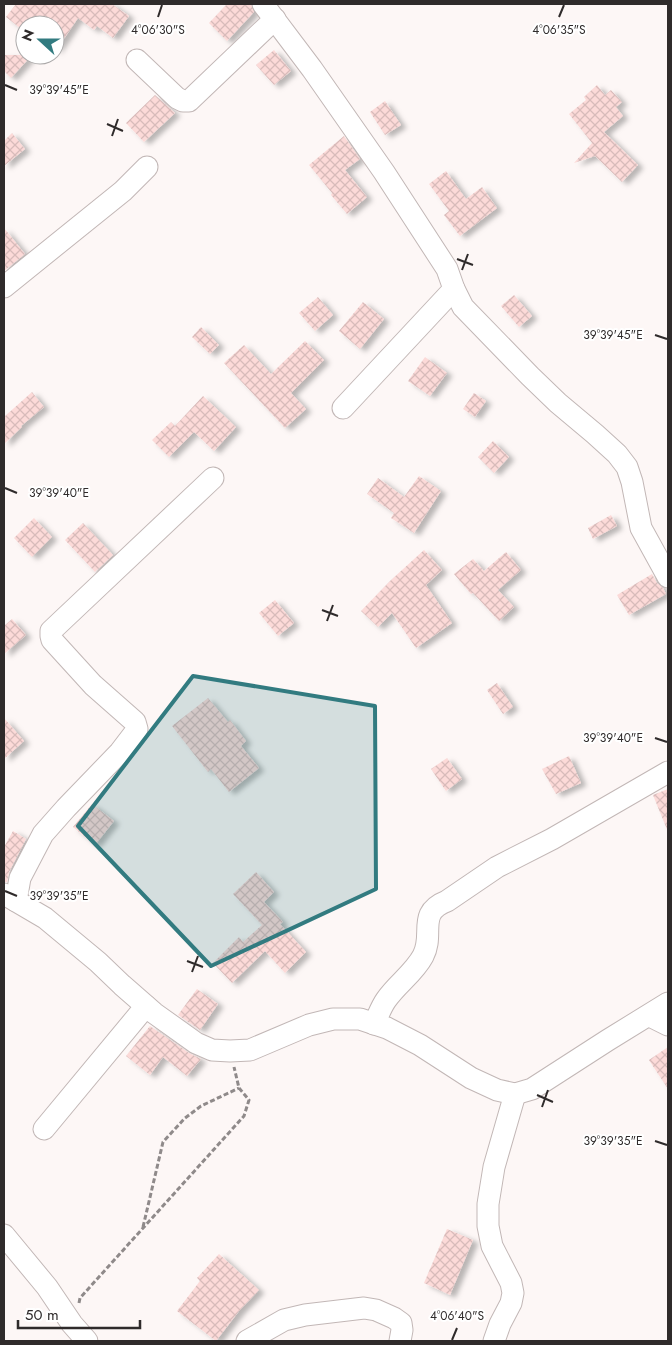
<svg xmlns="http://www.w3.org/2000/svg" width="672" height="1345" viewBox="0 0 672 1345" font-family="Jost,sans-serif">
  <defs>
    <pattern id="building-cross-hatch" width="8" height="8" patternUnits="userSpaceOnUse" patternTransform="scale(1.25)"><rect width="8" height="8" fill="#fcdad8"/><path d="M0 0l8 8M0 8l8-8" fill="none" stroke="#d8bbba"/></pattern>
    <filter id="shadow"><feDropShadow dx="5.5" dy="3" stdDeviation="2.5" flood-color="#0004"/></filter>
  </defs>
  <rect width="100%" height="100%" fill="#fdf7f6"/>
  <!-- building -->
  <g fill="url(#building-cross-hatch)" filter="url(#shadow)">
    <polygon points="16,4 112,4 129,16 113,38 97,26 94,30 78,18 55,52 55,25 25,25 25,32 6,17"/>
    <polygon points="227,4 251,4 254,12 227,41 209,23"/>
    <polygon points="274,50 291,71 274,85 256,65"/>
    <polygon points="4,55 32,55 11,78 4,71"/>
    <polygon points="597,85 605,95 611,90 622,102 616,107 623,116 604,132 638,165 622,182 595,156 574,163 592,143 569,114 586,100 584,97"/>
    <polygon points="155,95 175,113 144,142 126,123"/>
    <polygon points="385,101 401,125 385,135 370,112"/>
    <polygon points="12,133 25,149 4,166 4,141"/>
    <polygon points="344,136 360,159 345,170 367,197 347,214 331,195 332,193 309,165"/>
    <polygon points="446,171 466,199 482,187 497,208 460,236 444,215 449,211 429,184"/>
    <polygon points="4,228 25,254 4,271"/>
    <polygon points="514,295 532,316 519,327 501,306"/>
    <polygon points="318,297 333,315 315,331 299,313"/>
    <polygon points="363,302 384,319 360,349 339,331"/>
    <polygon points="201,327 219,345 210,354 192,337"/>
    <polygon points="305,341 324,360 291,393 306,409 285,428 224,363 244,345 271,374"/>
    <polygon points="425,357 447,373 430,396 408,381"/>
    <polygon points="32,392 44,407 21,426 22,427 4,444 4,417"/>
    <polygon points="474,393 486,401 475,417 463,409"/>
    <polygon points="203,396 236,427 214,451 194,432 169,457 152,440 171,422 175,426"/>
    <polygon points="493,441 509,457 494,473 478,457"/>
    <polygon points="419,476 441,491 414,533 391,518 394,513 367,494 378,478 404,497"/>
    <polygon points="611,515 617,526 593,539 588,528"/>
    <polygon points="34,518 52,537 32,557 14,538"/>
    <polygon points="83,523 113,555 95,572 65,540"/>
    <polygon points="424,550 442,570 426,585 452,623 416,648 392,613 378,627 361,611 390,581"/>
    <polygon points="506,552 521,570 498,590 514,607 499,621 473,593 471,594 454,574 473,559 484,571"/>
    <polygon points="652,574 657,583 663,588 666,594 629,615 617,595"/>
    <polygon points="275,600 294,623 278,636 259,613"/>
    <polygon points="12,619 26,635 4,654 4,626"/>
    <polygon points="497,683 513,707 503,714 487,690"/>
    <polygon points="208,698 228,722 230,720 246,741 241,746 259,768 229,792 211,769 208,772 172,726"/>
    <polygon points="4,718 24,741 4,759"/>
    <polygon points="569,756 581,783 556,794 542,769"/>
    <polygon points="447,758 462,779 446,791 431,769"/>
    <polygon points="668,789 668,832 653,795"/>
    <polygon points="92,804 114,821 95,845 73,827"/>
    <polygon points="13,831 26,839 9,872 7,882 4,882 4,847"/>
    <polygon points="256,872 274,892 264,902 283,922 280,924 306,952 285,973 265,951 232,983 213,963 239,937 243,942 262,925 233,894"/>
    <polygon points="197,989 218,1004 200,1030 178,1015"/>
    <polygon points="150,1026 189,1053 201,1059 187,1076 163,1057 150,1075 126,1056"/>
    <polygon points="668,1047 668,1089 649,1060"/>
    <polygon points="447,1229 473,1240 450,1295 424,1283"/>
    <polygon points="219,1254 259,1290 239,1311 216,1341 177,1311 200,1281 197,1278"/>
  </g>
  <g fill="none" stroke-linecap="round" stroke-linejoin="round">
    <!-- minor casing -->
    <g stroke="#c2b7b6" stroke-width="23">
      <g id="minor">
        <polyline points="263,4 312,69 384,172 447,269 454,289 463,307 530,376 558,403 595,434 617,454 627,467 632,482 641,528 668,577"/>
        <polyline points="137,60 177,98 183,101 189,101 275,19"/>
        <polyline points="4,287 123,191 147,167"/>
        <polyline points="343,408 454,289"/>
        <polyline points="4,894 45,918 98,962 122,985 154,1013 196,1043 212,1050 230,1051 250,1050 309,1025 333,1019 360,1019 387,1028 420,1045 471,1078 497,1090 515,1094 532,1089 608,1040 668,1003"/>
        <polyline points="16,901 20,878 43,834 66,808 120,752 133,735 137,729 135,722 93,685 52,640 51,636 51,631 213,478"/>
        <polyline points="650,1016 668,1025"/>
        <path d="M 374,1024 C 378,1016 381,1007 386,1000 C 397,984 414,973 423,956 C 435,934 416,913 447,901 L 497,867 L 552,839 L 668,772"/>
        <polyline points="44,1129 146,1006"/>
        <polyline points="4,1235 47,1287 72,1324 87,1341"/>
        <polyline points="247,1341 284,1320 305,1315 364,1308 376,1310 394,1318 401,1323 402,1330 400,1341"/>
        <polyline points="494,1341 500,1324 511,1303 513,1293 511,1283 492,1246 488,1226 488,1204 494,1167 515,1094"/>
      </g>
    </g>
    <!-- path -->
    <g stroke="#8f8a8a" stroke-width="3" stroke-dasharray="5 2.5" stroke-linecap="butt">
      <polyline points="143,1227 163,1142 185,1118 201,1106 239,1088"/>
      <polyline points="79,1303 80,1298 244,1116 249,1100 239,1088 234,1067"/>
    </g>
    <!-- minor -->
    <use href="#minor" stroke="#fff" stroke-width="21"/>
  </g>
  <!-- marked area -->
  <path fill="#327b80" fill-opacity="0.2" stroke="#327b80" stroke-width="4" stroke-linejoin="round" d="M 193,676 L 375,706 L 376,889 L 211,966 L 78,826 Z"/>
  <!-- ticks -->
  <path fill="none" stroke="#2f2b2b" stroke-width="2" d="M 158,17 L 162,5M 559,17 L 564,5M 5,85 L 17,90M 107,124 L 123,131M 112,136 L 118,119M 457,259 L 473,265M 462,270 L 468,254M 655,335 L 667,339M 5,488 L 17,493M 322,610 L 338,616M 327,621 L 333,605M 655,738 L 667,742M 5,891 L 17,896M 187,961 L 203,967M 192,972 L 198,956M 537,1095 L 553,1102M 542,1107 L 548,1090M 655,1141 L 667,1145M 452,1340 L 457,1328"/>
  <g font-size="12" text-anchor="middle" fill="#2f2b2b" stroke="#fff" stroke-width="4" stroke-linejoin="round" paint-order="stroke">
    <text x="559" y="34">4°06'35"S</text>
    <text x="158" y="34">4°06'30"S</text>
    <text x="59" y="94">39°39'45"E</text>
    <text x="613" y="339">39°39'45"E</text>
    <text x="59" y="497">39°39'40"E</text>
    <text x="613" y="742">39°39'40"E</text>
    <text x="59" y="900">39°39'35"E</text>
    <text x="613" y="1145">39°39'35"E</text>
    <text x="457" y="1320">4°06'40"S</text>
  </g>
  <!-- border -->
  <rect width="672" height="1345" fill="none" stroke="#2f2b2b" stroke-width="10"/>
  <!-- north arrow -->
  <g transform="translate(40 40) rotate(291)"><circle r="24" fill="#ffffff" stroke="#acaaaa"/>
  <path d="M0-4L9 19L0 12L-9 19Z" fill="#327b80"/>
  <text y="-8" font-size="14" font-weight="bold" text-anchor="middle" fill="#2f2b2b">N</text>
  </g>
  <!-- scale -->
  <path d="M18 1320v8h122v-8" fill="none" stroke="#2f2b2b" stroke-width="2.5"/>
  <text x="25" y="1320" font-size="15" fill="#2f2b2b" stroke="#ffffff" stroke-width="4" paint-order="stroke">50 m</text>
</svg>
